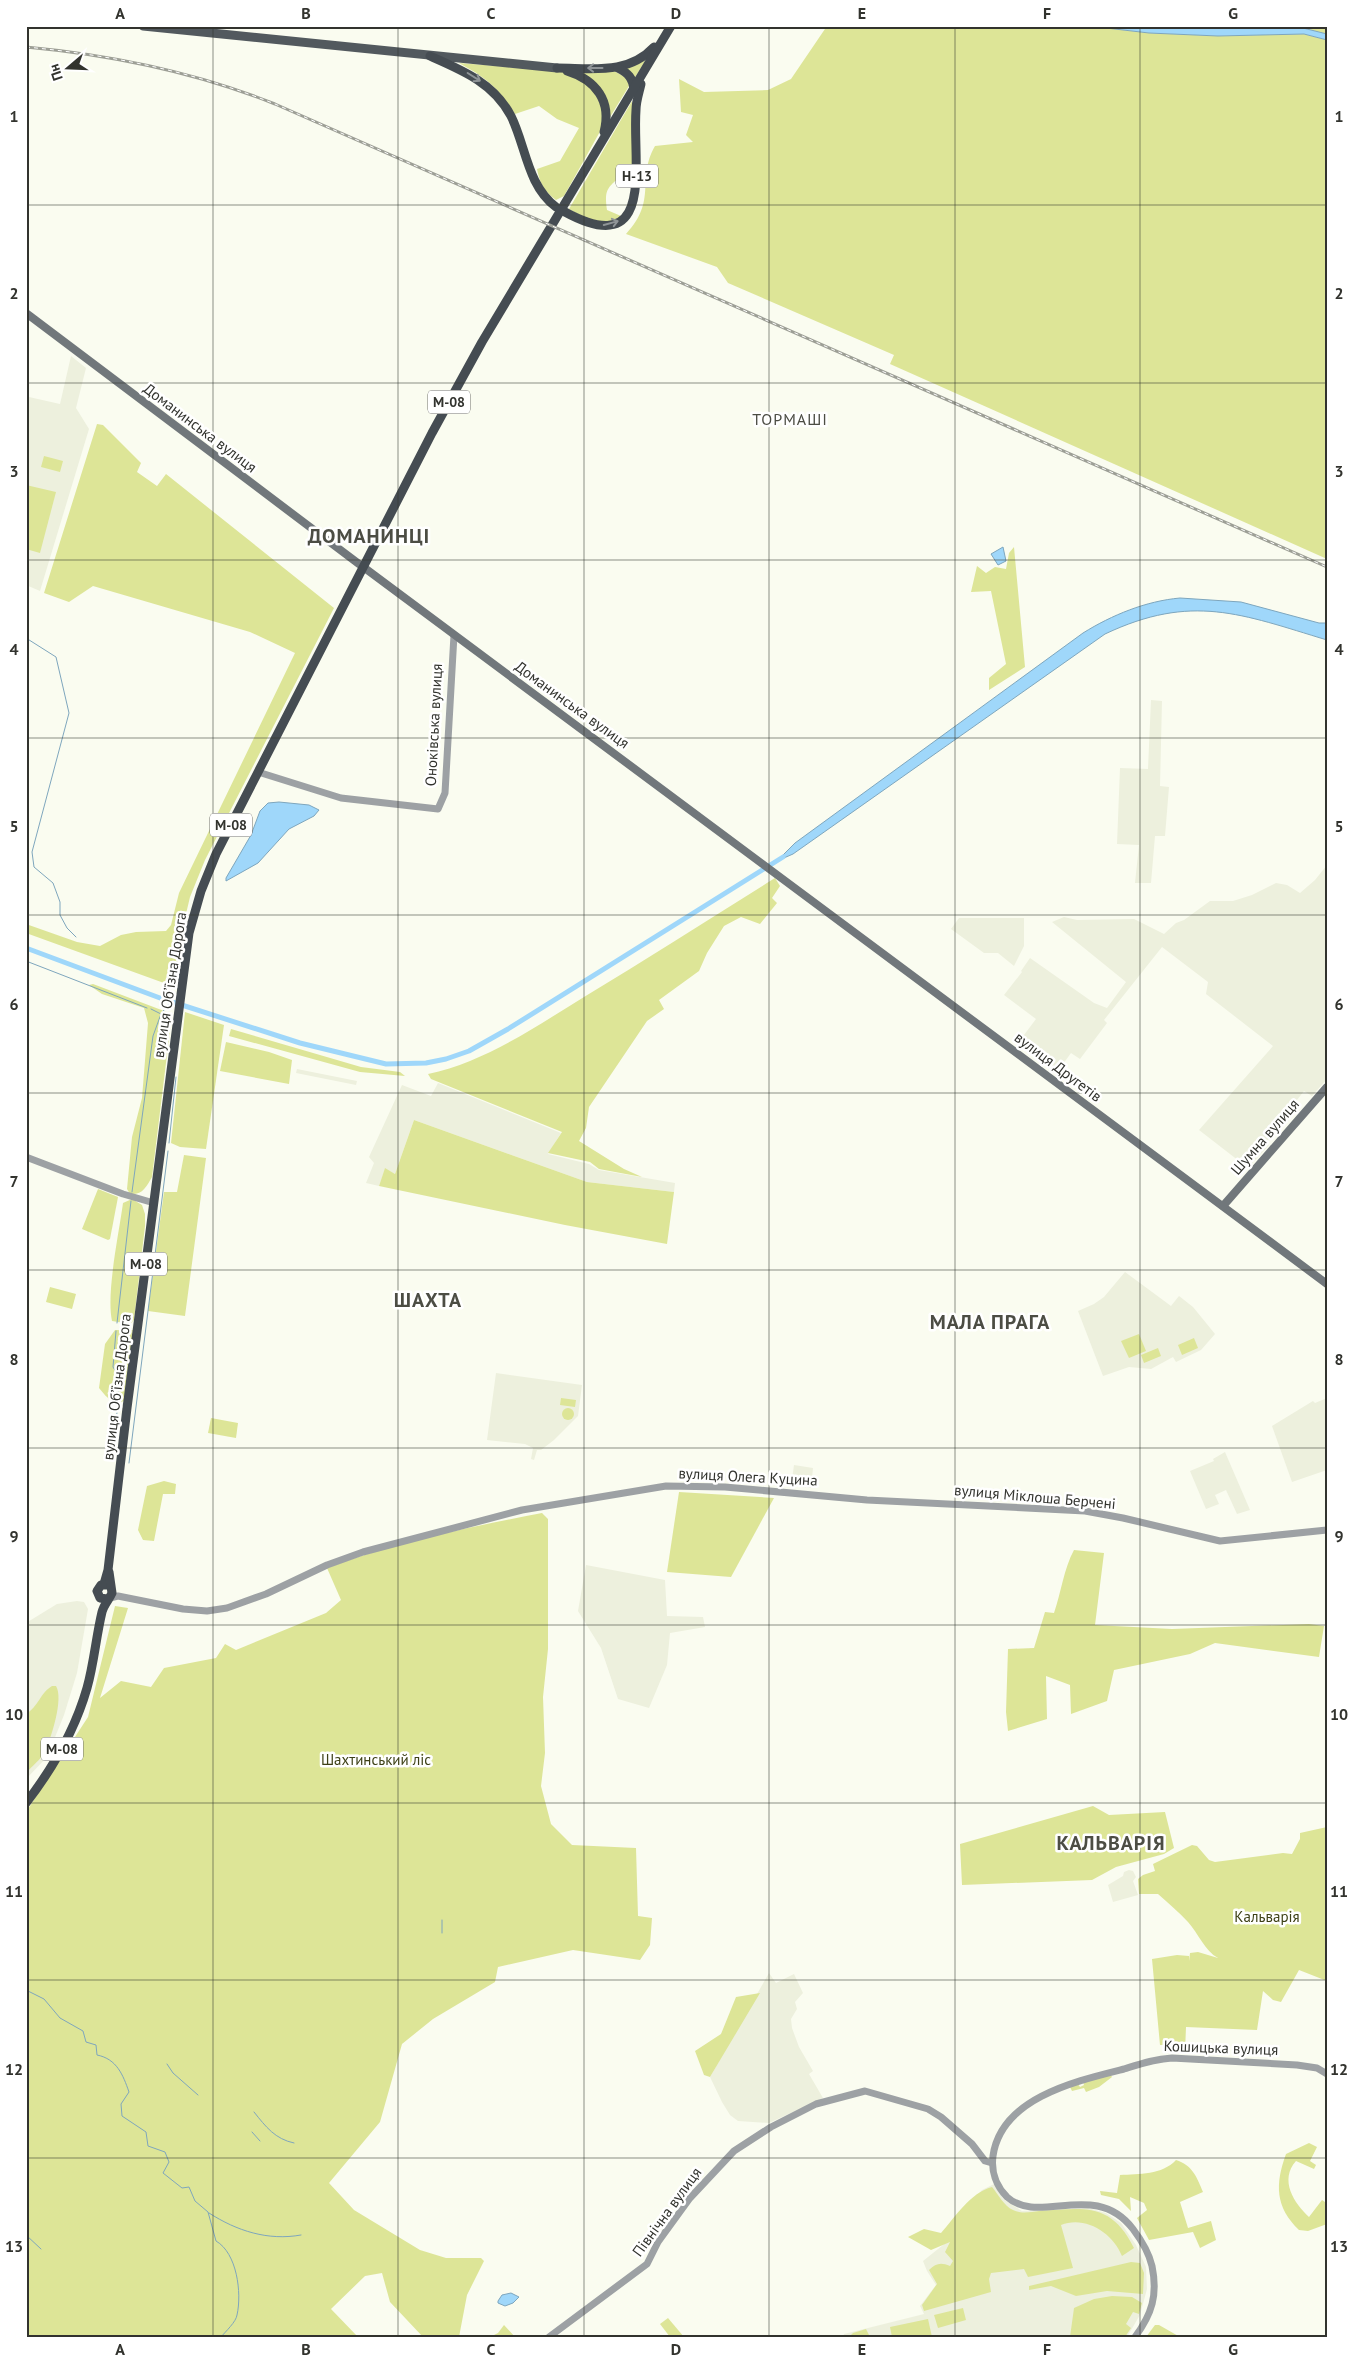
<svg xmlns="http://www.w3.org/2000/svg" width="1353" height="2363" viewBox="0 0 1353 2363" font-family="'PT Sans',sans-serif">
  <rect width="100%" height="100%" fill="#fafcf0"/>
  <!-- built -->
  <g fill="#edf0dd">
    <polygon points="71,356 86,368 76,408 89,429 40,591 26,585 26,409 29,397 60,404"/>
    <polygon points="1151,700 1162,701 1160,786 1169,787 1165,836 1155,836 1151,883 1135,883 1139,845 1117,844 1120,768 1148,769"/>
    <polygon points="1327,865 1327,1079 1312,1096 1304,1091 1293,1105 1298,1110 1271,1140 1269,1139 1266,1142 1269,1145 1248,1168 1199,1130 1273,1046 1206,994 1208,982 1162,947 1104,1020 1107,1023 1080,1059 1071,1053 1058,1071 1018,1043 1036,1019 1004,995 1022,972 1021,971 1030,958 1094,1003 1107,1008 1126,982 1052,922 1064,917 1077,920 1134,919 1164,934 1176,923 1184,920 1210,901 1233,901 1252,895 1276,883 1287,885 1300,893 1315,880"/>
    <polygon points="959,918 1024,918 1024,946 1014,966 998,953 984,953 951,929"/>
    <polygon points="297,1069 357,1081 356,1085 296,1073"/>
    <polygon points="438,1083 561,1133 548,1154 589,1164 599,1170 675,1183 674,1192 587,1182 414,1120 395,1174 385,1169 379,1186 366,1183 374,1163 369,1157 402,1085 431,1096"/>
    <polygon points="1125,1272 1171,1306 1179,1296 1193,1307 1215,1334 1201,1350 1176,1362 1173,1357 1151,1369 1129,1367 1103,1376 1078,1311 1094,1304 1104,1297"/>
    <polygon points="496,1373 582,1385 578,1416 554,1440 541,1450 537,1450 534,1460 531,1459 533,1448 525,1444 487,1440"/>
    <polygon points="1327,1398 1327,1470 1292,1482 1272,1426 1313,1401 1315,1403"/>
    <polygon points="1225,1452 1250,1510 1237,1514 1226,1490 1215,1495 1219,1504 1206,1509 1190,1471 1214,1461 1213,1459"/>
    <polygon points="794,1465 813,1468 811,1488 791,1486"/>
    <polygon points="586,1565 665,1580 667,1616 703,1617 705,1627 670,1633 667,1665 649,1708 618,1699 601,1648 578,1611"/>
    <polygon points="77,1601 84,1602 88,1609 77,1673 64,1715 47,1757 26,1779 26,1623 57,1604"/>
    <polygon points="1129,1870 1133,1871 1136,1877 1133,1881 1138,1895 1113,1902 1108,1885 1123,1876 1124,1872"/>
    <polygon points="769,1973 776,1983 794,1974 803,1993 795,2002 797,2009 791,2019 792,2028 799,2047 813,2071 809,2074 823,2098 769,2123 738,2121 730,2115 722,2102 710,2077"/>
    <polygon points="994,2184 1003,2199 1022,2211 1088,2208 1106,2213 1121,2223 1136,2245 1146,2267 1147,2289 1140,2315 1127,2337 843,2337 844,2334 924,2314 920,2306 936,2285 927,2271 923,2261 948,2241 954,2223 982,2190"/>
  </g>
  <!-- green -->
  <g fill="#dde597">
    <path d="M 827,26 L 1089,26 L 1149,33 L 1218,36 L 1304,34 L 1327,40 L 1327,559 L 890,364 L 894,355 L 728,283 L 717,267 L 626,234 C 658,200 636,179 655,146 L 693,142 L 686,135 L 693,115 L 681,112 L 679,79 L 704,92 L 768,90 L 791,79 Z"/>
    <polygon points="1283,26 1327,26 1327,34 1299,27"/>
    <polygon points="647,58 634,79 624,68"/>
    <path d="M 459,63 L 558,71 L 574,75 L 592,87 L 603,110 L 602,128 L 564,196 L 556,200 C 544,191 540,184 537,169 L 560,161 L 579,128 L 557,119 L 539,106 L 515,114 C 496,86 488,79 459,63 Z"/>
    <polygon points="580,71 614,71 627,78 629,86 610,117"/>
    <path d="M 632,101 L 633,184 L 619,178 C 605,189 605,193 607,210 L 621,216 C 604,229 585,218 569,209 Z"/>
    <polygon points="97,424 103,425 141,463 137,472 157,486 166,474 334,608 205,860 190,897 181,935 175,987 26,933 26,924 77,942 100,946 121,935 136,932 166,931 171,925 179,893 295,653 250,632 93,586 69,602 44,593"/>
    <polygon points="44,456 63,461 60,472 41,467"/>
    <polygon points="26,485 56,492 40,553 26,549"/>
    <polygon points="1014,547 1025,667 989,690 989,678 1006,664 991,591 971,592 977,566 986,573 995,567 1006,569 1009,553"/>
    <path d="M 775,878 L 780,886 L 772,898 L 777,903 L 760,924 L 741,917 L 724,926 L 707,953 L 699,971 L 659,1000 L 664,1009 L 647,1021 L 589,1107 L 586,1128 L 579,1141 L 624,1169 L 642,1177 L 599,1169 L 590,1162 L 548,1153 L 562,1132 L 431,1079 L 428,1074 C 485,1062 535,1027 584,997 C 648,958 711,918 775,878 Z"/>
    <path d="M 93,984 L 172,1014 L 152,1177 C 146,1187 143,1195 130,1194 L 127,1189 L 132,1137 L 142,1098 L 148,1023 L 144,1008 L 102,994 L 89,985 Z"/>
    <polygon points="185,1012 224,1025 206,1149 180,1147 171,1143"/>
    <polygon points="231,1029 361,1067 400,1072 405,1076 360,1072 229,1036"/>
    <polygon points="226,1042 269,1052 292,1060 289,1084 220,1071"/>
    <polygon points="414,1120 587,1182 674,1192 667,1244 565,1225 379,1186 385,1168 395,1174"/>
    <polygon points="184,1155 206,1158 185,1316 148,1311 164,1192 177,1192"/>
    <polygon points="98,1189 118,1197 110,1239 108,1240 82,1229"/>
    <path d="M 132,1199 L 142,1205 L 145,1214 L 145,1226 L 134,1320 L 130,1324 L 112,1321 C 106,1293 119,1233 123,1203 Z"/>
    <polygon points="50,1287 76,1294 72,1309 46,1302"/>
    <path d="M 115,1330 L 133,1330 L 124,1401 C 112,1406 106,1396 99,1388 L 105,1344 Z"/>
    <polygon points="1139,1334 1146,1351 1129,1358 1121,1341"/>
    <polygon points="1194,1338 1198,1348 1182,1355 1178,1345"/>
    <polygon points="1158,1348 1161,1356 1144,1363 1141,1355"/>
    <polygon points="561,1398 576,1400 575,1407 560,1405"/>
    <circle cx="568" cy="1414" r="6"/>
    <polygon points="211,1418 238,1423 236,1438 208,1433"/>
    <polygon points="164,1481 176,1484 175,1494 163,1494 154,1541 143,1540 138,1530 147,1486"/>
    <polygon points="679,1492 774,1498 731,1577 667,1572"/>
    <path d="M 542,1513 L 548,1519 L 548,1649 L 543,1697 L 545,1753 L 541,1786 L 551,1824 L 572,1845 L 636,1848 L 638,1916 L 652,1918 L 650,1945 L 640,1960 L 573,1950 L 498,1967 L 495,1982 L 433,2019 L 402,2044 L 380,2122 L 329,2183 L 354,2210 L 420,2250 L 446,2258 L 481,2258 L 484,2261 L 467,2295 L 459,2337 L 423,2337 L 390,2302 L 382,2273 L 365,2276 L 331,2309 L 358,2337 L 26,2337 L 26,1812 L 88,1717 L 115,1606 L 128,1608 L 100,1698 L 121,1681 L 151,1687 L 164,1668 L 216,1658 L 225,1644 L 236,1650 L 326,1613 L 341,1600 L 327,1568 C 396,1542 470,1527 542,1513 Z"/>
    <path d="M 1074,1550 L 1104,1553 L 1095,1625 L 1172,1629 L 1309,1624 L 1324,1626 L 1319,1657 L 1215,1643 L 1190,1654 L 1114,1670 L 1107,1701 L 1071,1714 L 1070,1685 L 1046,1676 L 1047,1719 L 1008,1731 L 1006,1712 L 1008,1649 L 1034,1648 L 1045,1612 L 1054,1613 C 1061,1593 1064,1568 1074,1550 Z"/>
    <path d="M 52,1686 L 56,1686 C 64,1699 51,1738 45,1752 C 41,1759 32,1766 26,1773 L 26,1714 C 39,1706 40,1693 52,1686 Z"/>
    <polygon points="1093,1806 1109,1815 1165,1812 1174,1848 1164,1854 1116,1867 1092,1880 962,1885 960,1844"/>
    <path d="M 1327,1827 L 1327,1981 L 1299,1970 L 1281,2002 L 1273,2000 L 1263,1991 L 1257,2030 L 1186,2027 L 1185,2052 L 1171,2051 L 1171,2045 L 1160,2045 L 1152,1959 L 1177,1955 L 1189,1956 L 1189,1961 L 1190,1953 L 1198,1952 L 1218,1958 C 1205,1951 1198,1933 1188,1922 C 1179,1912 1168,1903 1158,1894 L 1139,1894 L 1138,1879 L 1143,1875 L 1155,1871 L 1153,1864 L 1192,1845 L 1197,1846 L 1209,1860 L 1215,1862 L 1283,1853 L 1292,1854 L 1300,1839 L 1300,1833 Z"/>
    <polygon points="760,1993 710,2077 704,2075 695,2051 721,2034 736,1997"/>
    <polygon points="1110,2074 1112,2077 1099,2087 1086,2092 1084,2088 1072,2091 1070,2087 1078,2084 1080,2087 1084,2085 1083,2082"/>
    <path d="M 1309,2143 L 1317,2147 L 1310,2161 L 1316,2165 L 1314,2169 L 1296,2161 C 1279,2180 1294,2203 1309,2217 L 1322,2200 L 1325,2202 L 1327,2224 L 1308,2231 L 1299,2230 C 1275,2207 1275,2184 1286,2154 Z"/>
    <path d="M 1176,2160 C 1192,2165 1197,2177 1203,2192 L 1180,2202 L 1188,2228 L 1211,2221 L 1216,2240 L 1200,2248 L 1193,2232 L 1149,2240 L 1137,2218 L 1147,2210 L 1144,2203 L 1130,2197 L 1131,2211 L 1119,2199 L 1101,2195 L 1100,2191 L 1117,2193 L 1120,2175 C 1139,2174 1162,2175 1176,2160 Z"/>
    <path d="M 992,2187 C 998,2194 1004,2206 1013,2210 C 1021,2214 1031,2212 1039,2211 C 1085,2208 1111,2202 1134,2248 L 1122,2256 C 1113,2233 1085,2215 1061,2225 L 1073,2268 L 1028,2277 L 1024,2269 L 991,2273 L 989,2279 L 991,2292 L 924,2311 L 922,2305 L 937,2284 L 929,2270 C 936,2263 941,2262 950,2266 L 953,2261 L 945,2252 L 950,2242 L 931,2250 L 908,2237 L 924,2229 L 941,2233 C 956,2216 970,2193 992,2187 Z"/>
    <polygon points="1131,2262 1140,2263 1144,2273 1143,2294 1107,2291 1076,2296 1051,2286 1029,2290 1029,2286"/>
    <polygon points="1112,2296 1132,2297 1142,2303 1139,2314 1133,2312 1126,2324 1131,2328 1125,2337 1070,2337 1074,2308 1094,2299"/>
    <polygon points="963,2308 966,2320 938,2328 934,2315"/>
    <polygon points="668,2318 684,2337 670,2337 660,2324"/>
    <polygon points="928,2319 932,2337 892,2337 890,2327"/>
    <polygon points="504,2325 515,2337 490,2337 498,2333"/>
    <polygon points="1155,2325 1159,2325 1180,2337 1146,2337"/>
    <polygon points="866,2329 870,2337 849,2337 853,2333"/>
  </g>
  <!-- water -->
  <g fill="#9fd7fa" stroke="#7ea6bd">
    <polygon points="1089,26 1283,26 1299,27 1327,34 1327,40 1304,34 1218,36 1149,33"/>
    <polygon points="1003,547 1006,561 998,565 991,554"/>
    <path d="M 1180,598 L 1241,602 L 1319,623 L 1327,623 L 1327,640 C 1241,614 1192,593 1105,634 L 793,854 L 777,861 L 795,843 L 1083,633 C 1112,615 1146,601 1180,598 Z"/>
    <polygon points="279,802 309,805 319,810 314,816 289,829 258,863 226,881 226,878 251,835 260,811 268,803"/>
    <polygon points="511,2293 519,2297 513,2303 505,2306 498,2303 498,2301 502,2295"/>
  </g>
  <g fill="none" stroke-linecap="round" stroke-linejoin="round">
    <!-- stream -->
    <g stroke="#7ea6bd" stroke-width="1">
      <polyline points="26,638 56,657 69,713 32,852 34,867 53,883 60,902 60,915 67,928 76,937"/>
      <polyline points="26,961 147,1008"/>
      <polyline points="151,1009 161,1014"/>
      <polyline points="169,1143 176,1077"/>
      <polyline points="132,1192 153,1036 161,1014 171,1001"/>
      <polyline points="117,1323 131,1201"/>
      <polyline points="116,1331 113,1367 121,1380 116,1401"/>
      <polyline points="115,1454 117,1410"/>
      <polyline points="129,1463 168,1151"/>
      <polyline points="442,1920 442,1933"/>
      <path d="M 26,1990 L 44,1999 L 60,2018 L 83,2031 L 86,2042 L 96,2045 L 97,2055 C 117,2059 123,2075 129,2092 L 121,2104 L 122,2116 L 146,2132 L 148,2146 L 165,2152 L 169,2162 L 163,2173 L 182,2188 L 189,2187 L 195,2201 L 208,2212 L 216,2241 C 237,2253 242,2293 237,2315 C 236,2322 226,2331 221,2337"/>
      <polyline points="167,2064 173,2073 198,2095"/>
      <path d="M 254,2112 C 266,2127 275,2139 294,2143"/>
      <polyline points="252,2132 260,2141"/>
      <path d="M 209,2213 C 237,2231 268,2241 301,2235"/>
      <polyline points="26,2235 41,2249"/>
    </g>
    <!-- canal -->
    <polyline stroke="#9fd7fa" stroke-width="5" points="26,948 160,998 300,1043 386,1064 426,1063 446,1059 469,1051 508,1029 783,857"/>
    <!-- tertiary -->
    <g stroke="#9da1a4" stroke-width="7">
      <polyline points="258,772 341,798 438,809 445,793 454,635"/>
      <polyline points="26,1157 123,1194 154,1203"/>
      <polyline points="110,1598 118,1596 183,1609 207,1611 227,1608 266,1594 327,1565 363,1552 522,1510 666,1486 725,1487 867,1500 1085,1511 1123,1518 1220,1541 1327,1530"/>
      <polyline points="549,2337 647,2264 658,2242 690,2198 734,2151 771,2127 816,2104 865,2091 928,2109 941,2117 972,2144 985,2161 992,2163"/>
      <path d="M 1135,2337 C 1152,2314 1158,2295 1152,2266 C 1149,2253 1142,2241 1133,2229 C 1095,2179 1039,2226 1007,2197 C 996,2186 991,2171 993,2156 C 1001,2098 1076,2081 1124,2069 C 1140,2064 1154,2059 1172,2058 L 1297,2065 L 1317,2068 L 1327,2074"/>
    </g>
    <!-- secondary -->
    <g stroke="#71777b" stroke-width="8">
      <polyline points="26,313 359,564"/>
      <polyline points="366,569 1327,1284"/>
      <polyline points="1223,1206 1327,1087"/>
    </g>
    <!-- primary -->
    <polyline stroke="#52595e" stroke-width="9" points="143,26 557,68"/>
    <!-- trunk -->
    <g stroke="#454c52" stroke-width="9">
      <path d="M 430,56 C 462,70 494,83 511,116 C 526,146 527,185 556,207"/>
      <path d="M 557,68 C 592,68 628,75 654,47"/>
      <path d="M 618,68 C 628,73 633,78 634,90"/>
      <path d="M 567,71 C 596,80 612,101 604,132"/>
      <path d="M 565,212 C 657,262 632,161 636,110 C 636,101 639,93 641,84"/>
      <polyline points="104,1584 108,1570 127,1408 189,933 201,891 216,854 432,433 482,342 671,26"/>
      <polyline points="107,1599 100,1598 97,1591 101,1585 109,1585"/>
      <path d="M 26,1803 C 53,1768 75,1730 87,1688 C 94,1663 96,1637 102,1612 C 104,1604 109,1600 112,1593 L 109,1572"/>
    </g>
    <!-- rail casing -->
    <g stroke="#9d9f96" stroke-width="3">
      <path id="rail" d="M 26,47 C 112,55 195,72 275,104 L 1327,567"/>
    </g>
    <!-- rail -->
    <use href="#rail" stroke="#fff" stroke-width="1" stroke-dasharray="4" stroke-linecap="butt"/>
  </g>
  <!-- one-way arrows -->
  <defs><path id="oneway-shaft" d="M-6 0H5M1.5-3L5.5 0L1.5 3" fill="none" stroke-width="1.6" stroke-linecap="round" stroke-linejoin="round" transform="scale(1.25)"/></defs>
  <g stroke="#8f9497">
    <use href="#oneway-shaft" transform="translate(595 68) rotate(-180)"/>
    <use href="#oneway-shaft" transform="translate(474 77) rotate(32)"/>
    <use href="#oneway-shaft" transform="translate(611 223) rotate(-15)"/>
  </g>
  <!-- grid -->
  <path fill="none" stroke="#32332e" stroke-width="1" stroke-opacity="0.55" d="M 213,26 L 213,2337M 398,26 L 398,2337M 584,26 L 584,2337M 769,26 L 769,2337M 955,26 L 955,2337M 1140,26 L 1140,2337M 26,205 L 1327,205M 26,383 L 1327,383M 26,560 L 1327,560M 26,738 L 1327,738M 26,915 L 1327,915M 26,1093 L 1327,1093M 26,1270 L 1327,1270M 26,1448 L 1327,1448M 26,1625 L 1327,1625M 26,1803 L 1327,1803M 26,1980 L 1327,1980M 26,2158 L 1327,2158"/>
  <g text-anchor="middle" stroke-width="5" stroke-linejoin="round" paint-order="stroke">
    <!-- shield labels -->
    <g fill="#fff" stroke="#70706d" stroke-width="1">
      <rect x="616" y="164.5" width="42" height="23" rx="4"/>
      <rect x="428" y="390.5" width="42" height="23" rx="4"/>
      <rect x="210" y="813.5" width="42" height="23" rx="4"/>
      <rect x="125" y="1252.5" width="42" height="23" rx="4"/>
      <rect x="41" y="1737.5" width="42" height="23" rx="4"/>
    </g>
    <g font-size="14" font-weight="bold" fill="#32332e">
      <text x="637" y="181">Н-13</text>
      <text x="449" y="407">М-08</text>
      <text x="231" y="830">М-08</text>
      <text x="146" y="1269">М-08</text>
      <text x="62" y="1754">М-08</text>
    </g>
    <!-- street labels -->
    <g font-size="15" fill="#32332e" stroke="#fff">
      <text transform="translate(200 428) rotate(37)" y="5">Доманинська вулиця</text>
      <text transform="translate(572 705) rotate(36)" y="5">Доманинська вулиця</text>
      <text transform="translate(434 725) rotate(-87)" y="5">Оноківська вулиця</text>
      <text transform="translate(170 985) rotate(-81)" y="5">вулиця Обʼїзна Дорога</text>
      <text transform="translate(1058 1067) rotate(37)" y="5">вулиця Другетів</text>
      <text transform="translate(1265 1137) rotate(-49)" y="5">Шумна вулиця</text>
      <text transform="translate(117 1387) rotate(-83)" y="5">вулиця Обʼїзна Дорога</text>
      <text transform="translate(748 1477) rotate(3)" y="5">вулиця Олега Куцина</text>
      <text transform="translate(1035 1497) rotate(5)" y="5">вулиця Міклоша Берчені</text>
      <text transform="translate(1221 2048) rotate(2)" y="5">Кошицька вулиця</text>
      <text transform="translate(667 2212) rotate(-54)" y="5">Північна вулиця</text>
    </g>
    <!-- park labels -->
    <g font-size="15" fill="#3d4016" stroke="#fff">
      <text x="376" y="1765">Шахтинський ліс</text>
      <text x="1267" y="1922">Кальварія</text>
    </g>
    <!-- neighbourhood labels -->
    <g font-size="16" letter-spacing="1" fill="#4c4d44" stroke="#fff">
      <text x="790" y="425">ТОРМАШІ</text>
    </g>
    <!-- district labels -->
    <g font-size="20" font-weight="bold" letter-spacing="1" fill="#4c4d44" stroke="#fff">
      <text x="369" y="543">ДОМАНИНЦІ</text>
      <text x="428" y="1307">ШАХТА</text>
      <text x="990" y="1329">МАЛА ПРАГА</text>
      <text x="1111" y="1850">КАЛЬВАРІЯ</text>
    </g>
  </g>
  <!-- border -->
  <rect width="1353" height="2363" fill="none" stroke="#ffffff" stroke-width="55"/>
  <!-- north arrow -->
  <g transform="translate(68 68) rotate(251)" stroke="#ffffff" stroke-width="4" paint-order="stroke">
  <path d="M0-4L9 19L0 12L-9 19Z" fill="#32332e"/>
  <text y="-8" font-size="14" font-weight="bold" text-anchor="middle" fill="#32332e">Пн</text>
  </g>
  <rect x="28" y="28" width="1298" height="2308" fill="none" stroke="#32332e" stroke-width="2"/>
  <g font-size="16" text-anchor="middle" font-weight="bold" fill="#32332e">
    <text x="120" y="19">A</text>
    <text x="306" y="19">B</text>
    <text x="491" y="19">C</text>
    <text x="676" y="19">D</text>
    <text x="862" y="19">E</text>
    <text x="1047" y="19">F</text>
    <text x="1233" y="19">G</text>
    <text x="14" y="122">1</text>
    <text x="1339" y="122">1</text>
    <text x="14" y="299">2</text>
    <text x="1339" y="299">2</text>
    <text x="14" y="477">3</text>
    <text x="1339" y="477">3</text>
    <text x="14" y="655">4</text>
    <text x="1339" y="655">4</text>
    <text x="14" y="832">5</text>
    <text x="1339" y="832">5</text>
    <text x="14" y="1010">6</text>
    <text x="1339" y="1010">6</text>
    <text x="14" y="1187">7</text>
    <text x="1339" y="1187">7</text>
    <text x="14" y="1365">8</text>
    <text x="1339" y="1365">8</text>
    <text x="14" y="1542">9</text>
    <text x="1339" y="1542">9</text>
    <text x="14" y="1720">10</text>
    <text x="1339" y="1720">10</text>
    <text x="14" y="1897">11</text>
    <text x="1339" y="1897">11</text>
    <text x="14" y="2075">12</text>
    <text x="1339" y="2075">12</text>
    <text x="14" y="2252">13</text>
    <text x="1339" y="2252">13</text>
    <text x="120" y="2355">A</text>
    <text x="306" y="2355">B</text>
    <text x="491" y="2355">C</text>
    <text x="676" y="2355">D</text>
    <text x="862" y="2355">E</text>
    <text x="1047" y="2355">F</text>
    <text x="1233" y="2355">G</text>
  </g>
</svg>
